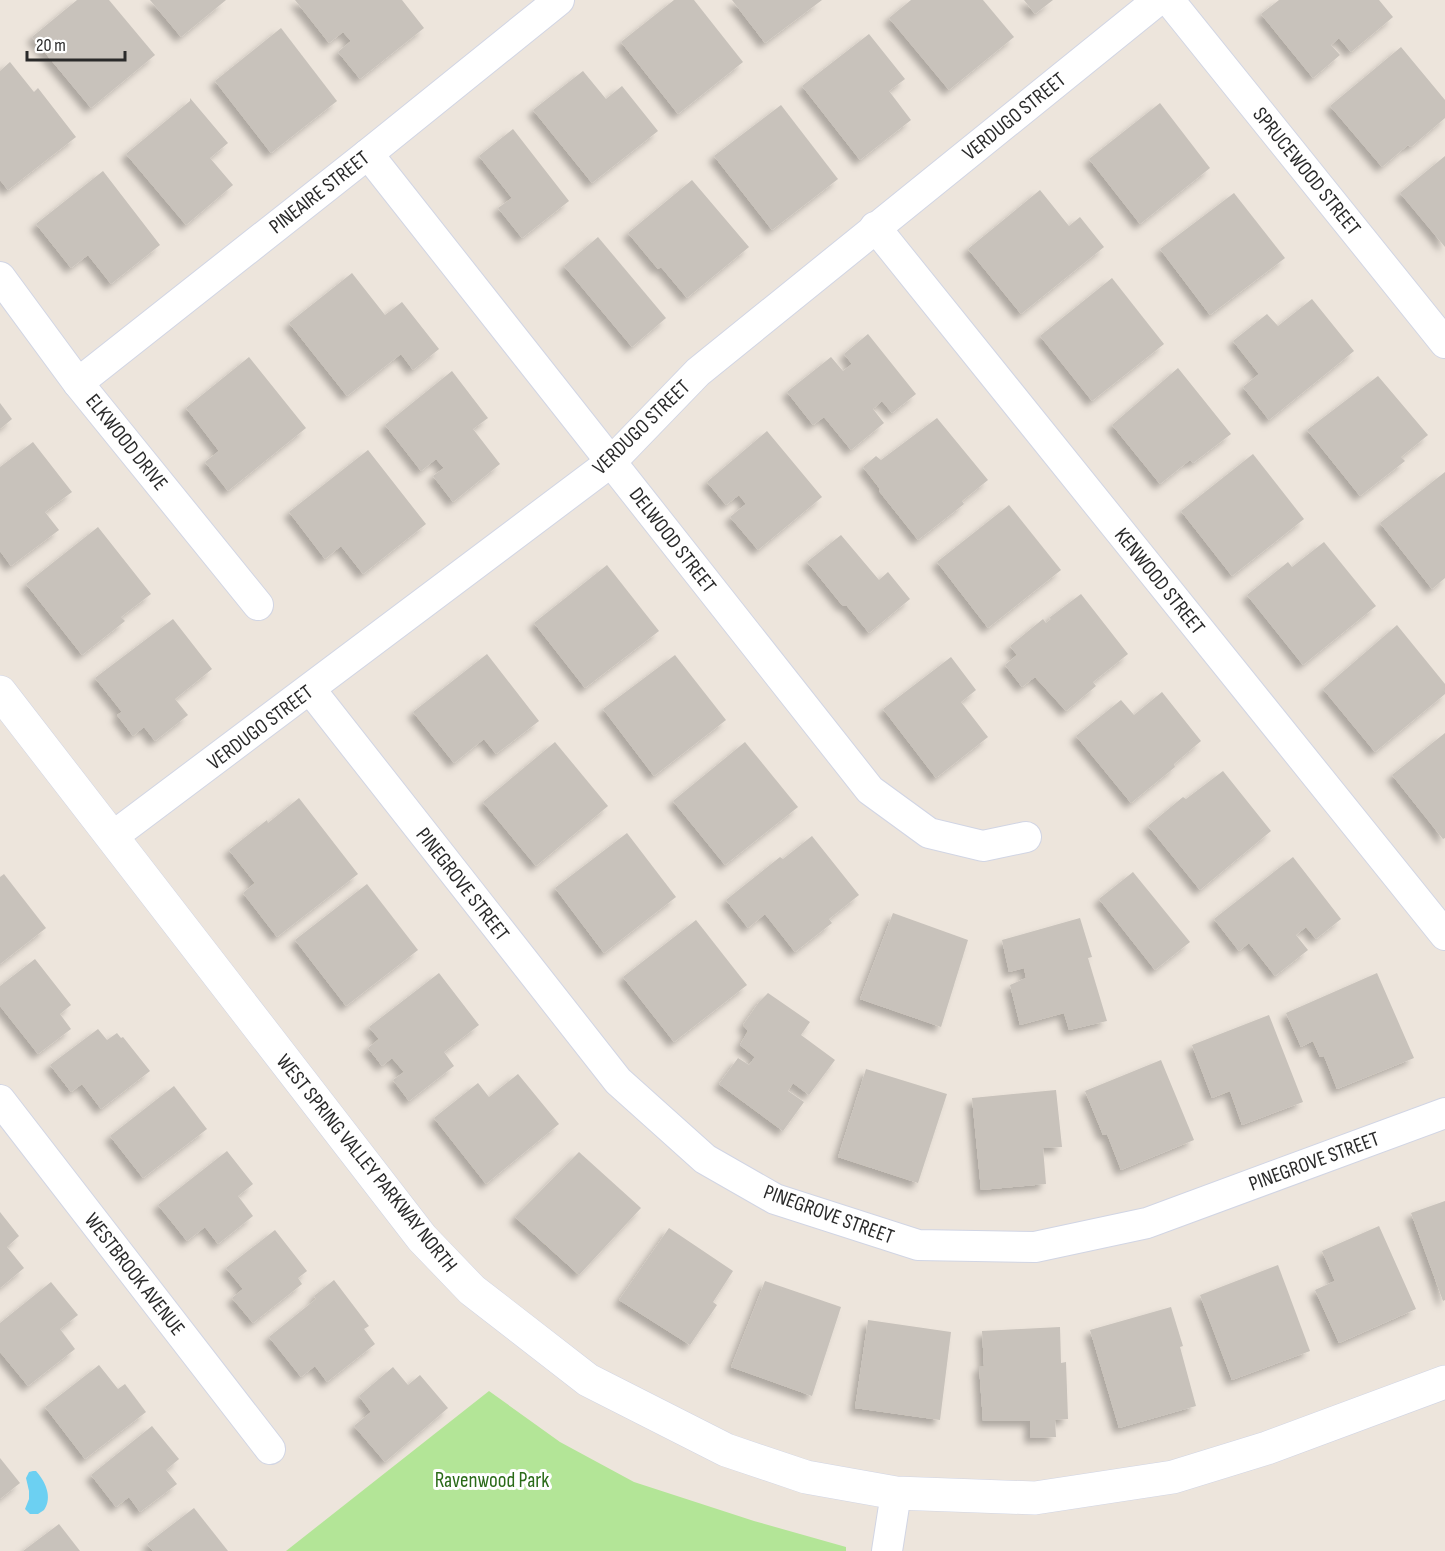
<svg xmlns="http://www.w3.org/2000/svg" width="1445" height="1551" viewBox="0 0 1445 1551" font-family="'Sofia Sans Condensed',sans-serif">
  <defs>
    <filter id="shadow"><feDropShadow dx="-5.5" dy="5.5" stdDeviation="3" flood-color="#0004"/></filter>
  </defs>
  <rect width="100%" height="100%" fill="#ede5dc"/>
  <!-- green -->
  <polygon fill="#b3e597" points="489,1391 560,1442 634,1482 754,1521 846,1547 846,1551 286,1551"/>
  <!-- water -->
  <path fill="#6cd0f2" d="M 33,1471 L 36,1471 C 45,1481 53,1497 44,1510 L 38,1514 L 30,1514 L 25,1509 L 29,1499 L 29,1491 L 26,1478 L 29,1472 Z"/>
  <!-- building -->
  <g fill="#c8c2bb" filter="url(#shadow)">
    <polygon points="77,0 109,0 155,55 91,108 32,37"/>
    <polygon points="150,0 226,0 181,37"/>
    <polygon points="295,0 402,0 424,28 360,79 338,52 351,41 343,32 329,43"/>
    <polygon points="674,0 694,0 743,62 678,114 621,42"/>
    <polygon points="732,0 822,0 765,43"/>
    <polygon points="911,0 983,0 1014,37 949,90 889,18"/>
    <polygon points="1024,0 1053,0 1035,14"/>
    <polygon points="1279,0 1379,0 1393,17 1351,52 1339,38 1331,45 1340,55 1313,78 1261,14"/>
    <polygon points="281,28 337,101 271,153 215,81"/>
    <polygon points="869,34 905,79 889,91 911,120 860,160 802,86"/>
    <polygon points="1401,47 1445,100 1445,118 1411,147 1408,145 1382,167 1330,106"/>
    <polygon points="10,62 34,92 38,88 76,137 8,190 0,180 0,71"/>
    <polygon points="583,71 606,99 622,86 658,131 592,183 533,110"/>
    <polygon points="190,98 228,143 210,158 233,185 186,225 126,154 190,101"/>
    <polygon points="1160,103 1210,168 1140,224 1089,159"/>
    <polygon points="781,105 838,179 772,230 714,156"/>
    <polygon points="513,129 569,201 522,238 498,208 512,198 479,156"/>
    <polygon points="1445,156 1445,247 1400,193"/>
    <polygon points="103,171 160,245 111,284 88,255 71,268 36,224"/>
    <polygon points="692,180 749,247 687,298 661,267 658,269 628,233"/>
    <polygon points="1040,190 1069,226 1080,217 1104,247 1021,314 968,249"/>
    <polygon points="1234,193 1285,258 1210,315 1160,249"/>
    <polygon points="598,237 666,318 632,347 564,266"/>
    <polygon points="352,273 385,315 402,302 439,349 413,370 401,354 347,396 289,323"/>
    <polygon points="1112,278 1164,344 1092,401 1040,336"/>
    <polygon points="1312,299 1354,351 1269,420 1243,387 1259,374 1233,341 1267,314 1278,326"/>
    <polygon points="868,334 916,394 892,413 882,401 873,409 884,423 851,450 824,417 813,425 787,392 831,357 843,371 852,364 844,354"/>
    <polygon points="249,357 306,428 228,491 205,462 219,451 186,408"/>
    <polygon points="1178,368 1231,434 1193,463 1190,460 1160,484 1112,425"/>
    <polygon points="452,371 488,418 473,429 500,464 453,502 433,476 444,468 436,459 421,471 385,425"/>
    <polygon points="1378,376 1428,435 1401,457 1405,461 1360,496 1307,430"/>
    <polygon points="0,403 12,419 0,429"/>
    <polygon points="937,418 988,480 962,501 964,504 918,540 879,491 880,489 863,467 876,456 881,460"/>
    <polygon points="767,431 822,497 758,550 730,517 746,504 739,495 726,505 707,482"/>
    <polygon points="33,442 72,492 45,512 59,530 11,566 0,551 0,467"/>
    <polygon points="368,450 426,524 363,574 341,546 325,559 289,512"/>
    <polygon points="1253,454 1304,519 1232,576 1181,511"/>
    <polygon points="1445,472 1445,578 1432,589 1380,523"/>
    <polygon points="1009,505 1061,570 988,628 937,562"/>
    <polygon points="98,527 151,594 121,617 125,621 82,655 26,584"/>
    <polygon points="841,535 879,580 888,572 910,599 869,633 847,606 842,605 807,562"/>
    <polygon points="1324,542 1376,606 1303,665 1247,595 1288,562 1292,567"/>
    <polygon points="607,565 659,631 585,688 534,623"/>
    <polygon points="1081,594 1128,654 1093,682 1096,686 1066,711 1035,677 1022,687 1005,665 1017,655 1010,646 1043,619 1046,623 1051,619 1049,618"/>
    <polygon points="173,619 212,669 175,699 188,715 155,741 144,727 133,736 117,715 122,712 95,678"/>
    <polygon points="1397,625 1445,684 1445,694 1375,752 1323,689"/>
    <polygon points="487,654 539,721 496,754 484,739 454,763 413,712"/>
    <polygon points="675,655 726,720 654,776 603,709"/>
    <polygon points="951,657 976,690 961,702 988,737 936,778 883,709"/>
    <polygon points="1162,692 1201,741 1174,764 1175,767 1131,803 1076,736 1121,700 1134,715"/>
    <polygon points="1445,733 1445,838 1443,839 1392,775"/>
    <polygon points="555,742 608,806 536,866 483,802"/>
    <polygon points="745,742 798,807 725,865 673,801"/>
    <polygon points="1223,771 1271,831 1200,890 1148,826 1183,797 1186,799"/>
    <polygon points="299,798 358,874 277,937 243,893 255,883 229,850 267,820 268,823"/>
    <polygon points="627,833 676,897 604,953 555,888"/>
    <polygon points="812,836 859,895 829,919 832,923 795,952 765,914 748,928 726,900 780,857 783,859"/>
    <polygon points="1293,857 1341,919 1316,939 1306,927 1296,935 1308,950 1275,976 1249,943 1239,951 1214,919"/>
    <polygon points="1133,872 1190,942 1155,970 1099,899"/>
    <polygon points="4,874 46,928 0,964 0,877"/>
    <polygon points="367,884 418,950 346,1006 295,940"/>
    <polygon points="893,913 968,940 941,1027 860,999"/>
    <polygon points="1080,918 1092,957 1088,958 1107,1021 1069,1030 1064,1013 1020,1025 1010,985 1026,978 1024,968 1009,972 1002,940"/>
    <polygon points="696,920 747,985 674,1042 623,977"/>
    <polygon points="35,959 71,1005 60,1014 71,1029 38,1054 0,1006 0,986"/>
    <polygon points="439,973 479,1025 444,1052 454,1066 409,1101 393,1080 404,1072 392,1058 382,1066 368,1048 379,1039 369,1027"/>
    <polygon points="1377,973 1414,1058 1337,1089 1324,1056 1320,1057 1313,1041 1301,1047 1286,1013"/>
    <polygon points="768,993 810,1022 801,1035 835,1060 809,1095 793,1083 788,1091 804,1102 783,1131 719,1084 738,1058 749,1065 755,1057 740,1045 748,1031 743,1025 759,1002"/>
    <polygon points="1269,1015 1303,1102 1242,1125 1230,1091 1212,1098 1192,1045"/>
    <polygon points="98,1029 107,1040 117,1033 121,1038 123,1037 150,1071 101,1109 82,1084 71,1092 50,1065"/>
    <polygon points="1161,1060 1194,1140 1121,1170 1107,1134 1103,1135 1085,1091"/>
    <polygon points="866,1069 947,1094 918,1183 838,1157"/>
    <polygon points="518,1074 559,1124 486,1184 434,1118 478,1083 489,1097"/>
    <polygon points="174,1086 207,1129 143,1178 110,1136"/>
    <polygon points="1056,1090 1062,1147 1043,1148 1046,1184 981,1190 972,1098"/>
    <polygon points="227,1151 253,1184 238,1196 253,1216 218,1244 205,1227 187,1241 158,1205"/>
    <polygon points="579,1152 641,1208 579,1275 515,1217"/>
    <polygon points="1445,1201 1445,1300 1443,1301 1411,1213"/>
    <polygon points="0,1212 19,1236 7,1247 24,1268 0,1288"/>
    <polygon points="1379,1226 1416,1309 1339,1343 1315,1290 1335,1281 1322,1251"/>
    <polygon points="669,1228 733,1271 713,1302 717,1305 690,1345 619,1300"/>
    <polygon points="275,1230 307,1271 298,1278 302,1284 253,1323 232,1298 243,1289 226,1268"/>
    <polygon points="1278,1265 1310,1351 1232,1380 1200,1295"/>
    <polygon points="334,1280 369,1326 364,1329 375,1344 327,1382 315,1366 301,1377 269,1337 316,1299 314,1296"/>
    <polygon points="765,1281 841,1307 812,1396 731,1367"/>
    <polygon points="51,1282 78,1315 60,1329 75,1349 28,1386 0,1352 0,1323"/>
    <polygon points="1171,1307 1183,1346 1180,1347 1196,1406 1119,1428 1090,1330"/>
    <polygon points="868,1320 951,1332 940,1420 855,1408"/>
    <polygon points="1060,1327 1061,1363 1066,1362 1068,1419 1055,1420 1056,1437 1030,1438 1030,1421 983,1421 979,1366 984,1366 982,1331"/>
    <polygon points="99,1365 118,1389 125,1384 146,1412 85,1459 45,1407"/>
    <polygon points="393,1367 408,1385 420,1375 448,1408 385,1462 354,1426 371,1412 359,1396"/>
    <polygon points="152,1426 179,1459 166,1470 177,1484 140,1512 129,1497 116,1507 91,1475"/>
    <polygon points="0,1458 20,1483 0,1499"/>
    <polygon points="194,1508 228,1551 153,1551 147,1544"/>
    <polygon points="59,1524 80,1551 23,1551"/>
  </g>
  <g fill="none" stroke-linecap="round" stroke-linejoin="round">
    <!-- street casing -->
    <g stroke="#d1d5e4" stroke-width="32">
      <g id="street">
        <polyline points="1169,0 1445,343"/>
        <polyline points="368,154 870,790 929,833 983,846 1026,837"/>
        <polyline points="875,227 1445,935"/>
        <polyline points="0,277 78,383 258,605"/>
        <polyline points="78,383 368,154 559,0"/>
        <polyline points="310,689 618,1081 705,1159 775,1199 918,1245 1035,1247 1147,1223 1445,1113"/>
        <polyline points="112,837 611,462 698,372 1158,0"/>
        <polyline points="0,1100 270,1449"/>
        <polyline points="887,1551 896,1493"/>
      </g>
    </g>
    <!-- secondary casing -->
    <g stroke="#d1d5e4" stroke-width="34">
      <polyline id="secondary" points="0,692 422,1238 472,1290 588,1380 726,1450 806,1477 896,1493 1035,1498 1173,1477 1267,1448 1445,1382"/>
    </g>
    <!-- street -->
    <use href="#street" stroke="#fff" stroke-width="30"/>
    <!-- secondary -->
    <use href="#secondary" stroke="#fff" stroke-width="33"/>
  </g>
  <g text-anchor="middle" stroke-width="6" stroke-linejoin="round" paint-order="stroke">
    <!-- street labels -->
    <g font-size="21" fill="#2a2a2a" stroke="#fff">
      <text transform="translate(1014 116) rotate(-39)" y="7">VERDUGO STREET</text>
      <text transform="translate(1307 171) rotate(51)" y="7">SPRUCEWOOD STREET</text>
      <text transform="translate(319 192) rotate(-38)" y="7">PINEAIRE STREET</text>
      <text transform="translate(641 427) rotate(-44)" y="7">VERDUGO STREET</text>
      <text transform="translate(127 442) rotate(51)" y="7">ELKWOOD DRIVE</text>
      <text transform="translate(673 540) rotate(52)" y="7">DELWOOD STREET</text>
      <text transform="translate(1160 581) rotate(51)" y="7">KENWOOD STREET</text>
      <text transform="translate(260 727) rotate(-37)" y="7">VERDUGO STREET</text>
      <text transform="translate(463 884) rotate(52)" y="7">PINEGROVE STREET</text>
      <text transform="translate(1314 1161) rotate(-20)" y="7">PINEGROVE STREET</text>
      <text transform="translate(367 1163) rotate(51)" y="7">WEST SPRING VALLEY PARKWAY NORTH</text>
      <text transform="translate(829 1214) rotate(20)" y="7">PINEGROVE STREET</text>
      <text transform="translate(135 1274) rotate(52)" y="7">WESTBROOK AVENUE</text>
    </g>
    <!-- park labels -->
    <g font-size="21" fill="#2a6a18" stroke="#fff">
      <text x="492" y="1487">Ravenwood Park</text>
    </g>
  </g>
  <!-- scale -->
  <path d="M27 51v9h98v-9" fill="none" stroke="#2a2a2a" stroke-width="3"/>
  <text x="36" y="51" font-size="18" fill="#2a2a2a" stroke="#ffffff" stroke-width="4.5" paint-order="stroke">20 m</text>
</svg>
